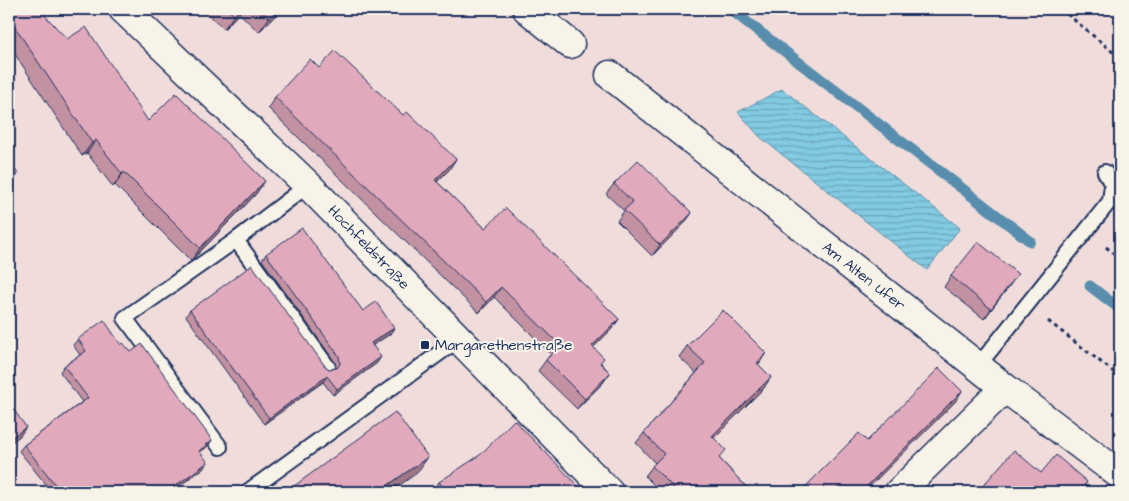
<svg xmlns="http://www.w3.org/2000/svg" width="1129" height="501" viewBox="0 0 1129 501" font-family="'Architects Daughter',sans-serif">
  <defs>
    <pattern id="water-rules" width="6" height="5" patternUnits="userSpaceOnUse" patternTransform="scale(1.25)"><rect width="6" height="5" fill="#82cbe2"/><path d="M0 2.5h6" fill="none" stroke="#6aa5ba"/></pattern>
  </defs>
  <rect width="100%" height="100%" fill="#f0dddb"/>
  <filter id="ink" filterUnits="userSpaceOnUse"><feTurbulence type="fractalNoise" baseFrequency=".02" numOctaves="2"/><feDisplacementMap in="SourceGraphic" scale="10" xChannelSelector="R" yChannelSelector="G"/><feConvolveMatrix kernelMatrix="1 2 1 2 8 2 1 2 1" color-interpolation-filters="sRGB"/></filter>
  <g filter="url(#ink)">
    <!-- water -->
    <polygon fill="url(#water-rules)" stroke="#598dad" points="782,89 960,228 927,270 760,137 738,112"/>
    <g fill="none" stroke-linecap="round" stroke-linejoin="round">
      <!-- stream -->
      <g stroke="#598dad" stroke-width="11">
        <polyline points="730,9 1030,241"/>
        <polyline points="1090,286 1120,309"/>
      </g>
      <!-- service casing -->
      <g stroke="#1b2f5e" stroke-width="18">
        <g id="service">
          <polyline points="236,240 328,367"/>
          <polyline points="978,366 1110,201 1112,185 1105,172"/>
          <polyline points="220,447 125,318 236,240 308,185"/>
          <polyline points="247,492 459,339"/>
        </g>
      </g>
      <!-- minor casing -->
      <g stroke="#1b2f5e" stroke-width="31">
        <g id="minor">
          <polyline points="123,9 308,185 609,492"/>
          <polyline points="527,9 570,44"/>
          <polyline points="610,75 1005,388 1120,475"/>
          <polyline points="899,492 1005,388"/>
        </g>
      </g>
      <!-- path -->
      <g stroke="#1b2f5e" stroke-width="3" stroke-dasharray="4 4" stroke-linecap="butt">
        <polyline points="1061,9 1120,58"/>
        <polyline points="1106,247 1120,258"/>
        <polyline points="1048,321 1120,377"/>
      </g>
      <!-- service -->
      <use href="#service" stroke="#f7f3e8" stroke-width="14"/>
      <!-- minor -->
      <use href="#minor" stroke="#f7f3e8" stroke-width="28"/>
    </g>
    <!-- wall -->
    <g fill="#c291a2" stroke="#1b2f5e">
      <polygon points="9,9 67,39 148,121 256,194 191,261 115,185 113,187 87,153 82,156 9,45"/>
      <polygon points="203,9 282,9 259,32 239,13 224,29"/>
      <polygon points="319,68 449,170 437,182 485,228 619,319 611,330 593,347 601,363 610,373 602,384 577,409 538,371 546,360 551,354 494,297 479,313 268,108 275,97"/>
      <polygon points="614,184 684,224 652,256 617,221 624,211 606,194"/>
      <polygon points="266,254 363,311 390,334 373,345 377,363 333,395 323,382 264,424 186,316 190,310 325,366 329,369 336,368 335,362 262,260"/>
      <polygon points="951,276 1010,285 984,319 944,287"/>
      <polygon points="78,339 121,345 212,440 208,446 200,452 204,468 171,492 52,492 19,451 24,445 82,402 60,372 64,366 80,355 73,345"/>
      <polygon points="687,346 758,364 764,388 714,438 720,459 751,492 661,492 645,476 655,463 636,443 644,433 696,373 679,357"/>
      <polygon points="1041,473 1087,482 1080,492 977,492 980,489"/>
      <polygon points="439,482 584,492 432,492"/>
    </g>
    <!-- shaded-wall -->
    <g fill="#9e7684" stroke="#1b2f5e">
      <polygon points="240,9 242,9 239,13 224,29 234,15"/>
      <polygon points="278,9 282,9 259,32 269,18"/>
      <polygon points="96,140 87,153 82,156 92,143"/>
      <polygon points="456,159 449,170 427,191 435,180"/>
      <polygon points="124,172 115,185 113,187 122,174"/>
      <polygon points="18,174 14,180 9,183 9,180"/>
      <polygon points="265,181 256,194 191,261 200,248"/>
      <polygon points="692,213 684,224 652,256 660,245"/>
      <polygon points="1018,274 1010,285 984,319 991,309"/>
      <polygon points="501,287 494,297 479,313 486,302"/>
      <polygon points="619,319 611,330 584,357 592,346"/>
      <polygon points="394,328 390,334 367,349 371,343"/>
      <polygon points="766,353 759,364 749,374 757,363"/>
      <polygon points="381,357 377,363 333,395 337,389"/>
      <polygon points="610,373 602,384 577,409 585,399"/>
      <polygon points="327,376 323,382 264,424 269,418"/>
      <polygon points="771,377 764,388 705,447 712,436"/>
      <polygon points="962,391 955,402 864,492 861,492"/>
      <polygon points="26,427 20,436 9,444 9,440"/>
      <polygon points="212,440 208,446 195,457 199,451"/>
      <polygon points="428,457 417,473 390,492 380,492 381,490"/>
      <polygon points="208,462 204,468 171,492 167,492"/>
    </g>
    <!-- building -->
    <g fill="#e1a9bc" stroke="#1b2f5e">
      <polygon points="9,9 39,9 67,39 86,27 148,121 176,93 265,181 200,248 124,172 122,174 96,140 92,143 9,18"/>
      <polygon points="227,9 240,9 234,15"/>
      <polygon points="259,9 278,9 269,18"/>
      <polygon points="335,51 403,115 407,112 456,159 435,180 485,228 506,208 619,319 592,346 604,358 600,363 610,373 585,399 546,360 560,345 501,287 486,302 275,97 310,59 319,68"/>
      <polygon points="9,160 18,174 9,180"/>
      <polygon points="638,160 692,213 660,245 624,210 633,202 614,184"/>
      <polygon points="302,228 363,311 376,302 394,328 371,343 381,357 337,389 327,376 269,418 190,310 252,265 325,366 329,369 337,368 340,364 339,356 266,254"/>
      <polygon points="978,242 1018,274 991,309 951,276"/>
      <polygon points="723,310 766,353 757,363 771,377 712,436 726,450 719,458 751,492 678,492 652,466 664,454 644,433 705,363 687,346"/>
      <polygon points="104,320 121,345 123,343 131,352 142,344 212,440 199,451 208,462 167,492 61,492 24,445 88,398 64,366 86,351 78,339"/>
      <polygon points="939,368 962,391 861,492 800,492 859,433 867,441"/>
      <polygon points="9,403 26,427 9,440"/>
      <polygon points="395,412 428,457 381,490 383,492 286,492"/>
      <polygon points="514,420 584,492 447,492 439,482 480,455"/>
      <polygon points="1014,450 1041,473 1056,455 1087,482 1078,492 984,492 980,489"/>
    </g>
  </g>
  <!-- markers -->
  <rect fill="#1b2f5e" stroke="#f7f3e8" stroke-width="2" x="420" y="340" width="10" height="10" rx="2.5"/>
  <g text-anchor="middle" stroke-width="4" stroke-linejoin="round" paint-order="stroke">
    <!-- street labels -->
    <g font-size="15" fill="#1b2f5e" stroke="#f7f3e8">
      <text transform="translate(369 247) rotate(46)" y="5">Hochfeldstraße</text>
      <text transform="translate(864 276) rotate(38)" y="5">Am Alten Ufer</text>
    </g>
    <!-- poi labels -->
    <g font-size="15" fill="#1b2f5e" stroke="#f7f3e8" text-anchor="start">
      <text x="435" y="350">Margarethenstraße</text>
    </g>
  </g>
  <!-- margin -->
  <rect width="1129" height="501" fill="none" stroke="#f7f3e8" stroke-width="30"/>
  <rect x="15" y="15" width="1099" height="471" fill="none" stroke="#1b2f5e" stroke-width="2" filter="url(#ink)"/>
</svg>
